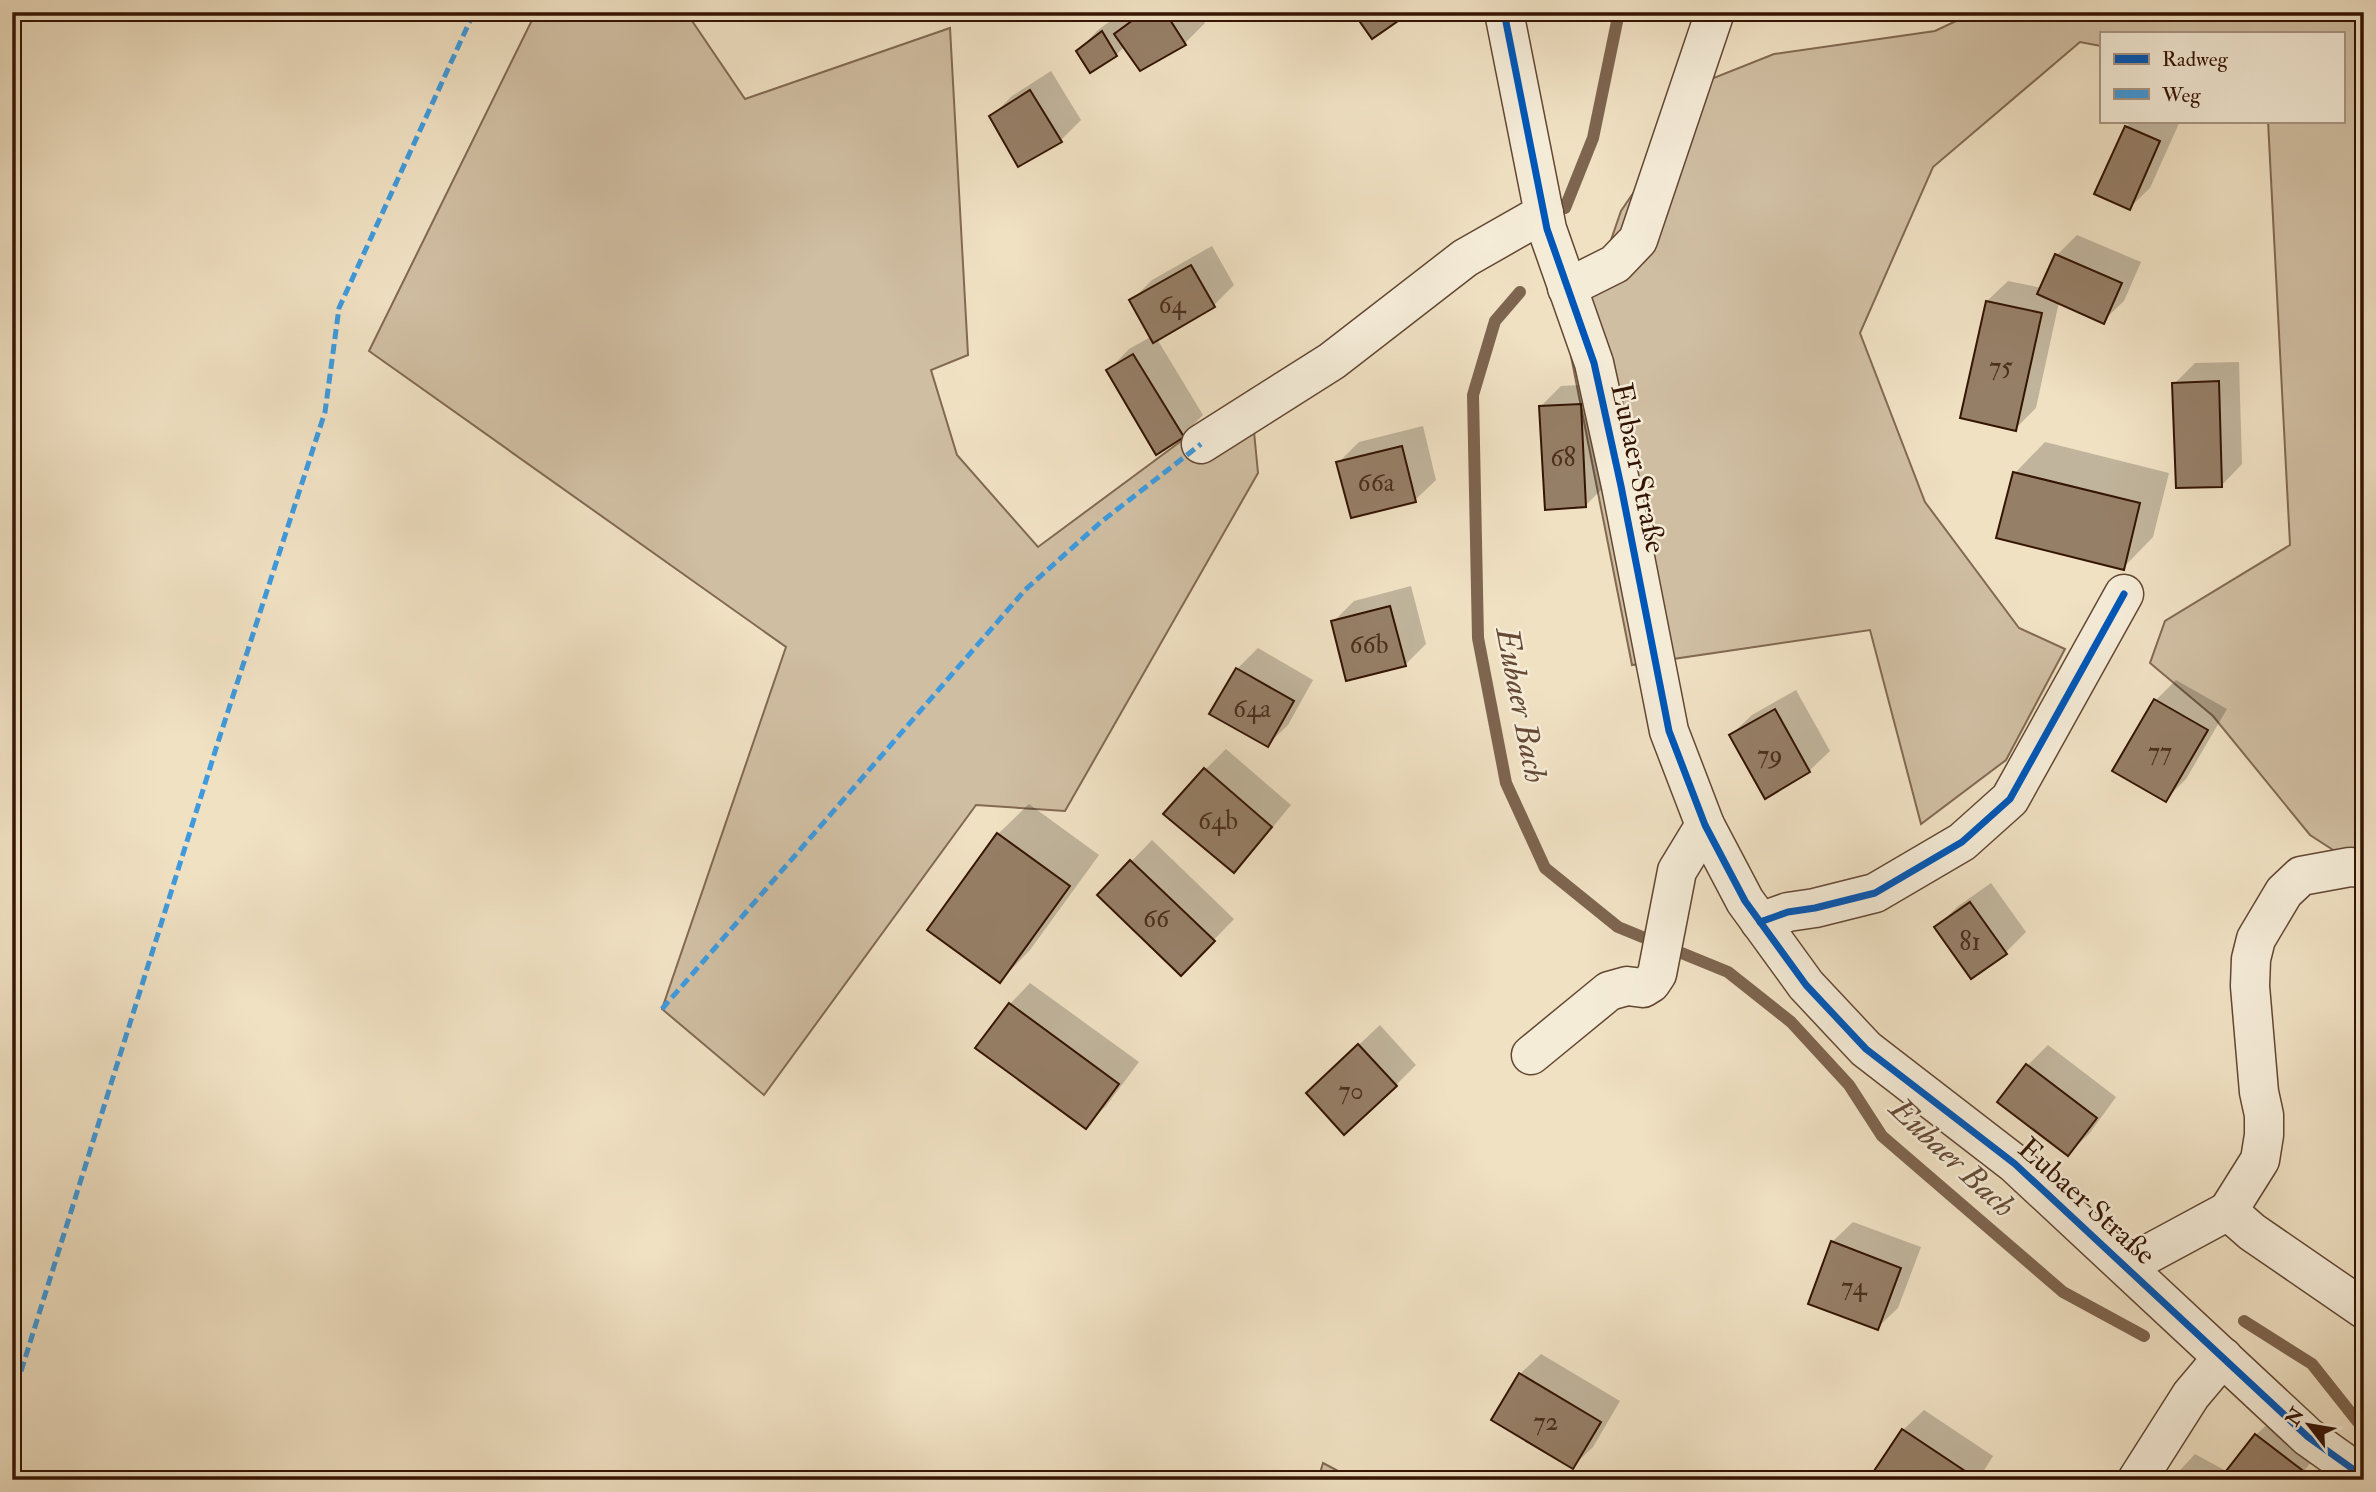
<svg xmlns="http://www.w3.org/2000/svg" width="2376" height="1492" viewBox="0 0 2376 1492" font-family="'IM FELL Double Pica',serif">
  <rect width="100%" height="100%" fill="#f0e1c3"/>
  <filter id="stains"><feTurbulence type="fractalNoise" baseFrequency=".00286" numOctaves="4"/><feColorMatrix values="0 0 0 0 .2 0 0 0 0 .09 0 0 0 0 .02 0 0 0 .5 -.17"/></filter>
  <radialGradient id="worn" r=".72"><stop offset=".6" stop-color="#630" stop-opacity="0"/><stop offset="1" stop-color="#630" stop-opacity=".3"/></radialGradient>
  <!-- green -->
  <g fill="#d0bea2" stroke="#826952" stroke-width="2">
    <polygon points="536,12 686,12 745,99 950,28 968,355 931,370 957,455 1038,547 1250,390 1258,473 1065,811 976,805 764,1095 662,1009 786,647 369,351"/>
    <polygon points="1975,12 2364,12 2364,870 2310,835 2213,716 2150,663 2165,621 2290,545 2268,121 2343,121 2343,33 2101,33 2101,46 2080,42 1933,167 1860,333 1925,502 2019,628 2065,649 2006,760 1921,824 1870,630 1632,665 1571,356 1621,211 1711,79 1774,54 1935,31"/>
    <polygon points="1323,1463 1355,1480 1318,1480"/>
  </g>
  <!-- shadow -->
  <g fill="#0003">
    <polygon points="1123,12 1129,22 1139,12 1198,12 1205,23 1185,43 1125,46 1116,55 1078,51 1098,30"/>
    <polygon points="1051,71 1081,120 1061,140 991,117 1012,96"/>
    <polygon points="2132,121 2180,121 2150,188 2129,208 2126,127"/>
    <polygon points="2077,235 2141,262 2124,301 2103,321 2059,302 2036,408 2015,429 1987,301 2008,281 2042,288 2057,255"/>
    <polygon points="1212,246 1234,285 1214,305 1157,339 1203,415 1183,435 1109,370 1129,349 1152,336 1131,301 1152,280"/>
    <polygon points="2239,362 2242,464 2222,485 2174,384 2195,363"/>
    <polygon points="1601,384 1606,485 1585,506 1540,407 1561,386"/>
    <polygon points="1423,426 1436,480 1415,500 1338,463 1359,442"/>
    <polygon points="2045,442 2169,473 2153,537 2123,568 2015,473"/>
    <polygon points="1411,586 1426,644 1405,665 1333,622 1354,601"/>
    <polygon points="1258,648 1313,680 1288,725 1267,745 1237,669"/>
    <polygon points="2176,680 2227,709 2186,779 2165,800 2156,700"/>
    <polygon points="1796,690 1830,751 1809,771 1731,735 1752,715"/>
    <polygon points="1226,749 1291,805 1254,850 1233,871 1205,770"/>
    <polygon points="1029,804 1099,855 1030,950 1000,981 998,834"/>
    <polygon points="1152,840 1234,919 1181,974 1099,895"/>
    <polygon points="1991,883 2026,932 2005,953 1937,927 1957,907"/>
    <polygon points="1030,983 1139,1062 1106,1106 1086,1126 978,1048 1010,1004"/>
    <polygon points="1380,1025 1416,1065 1396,1085 1329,1073"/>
    <polygon points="2048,1045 2116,1097 2089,1134 2068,1154 2027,1066"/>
    <polygon points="1853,1222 1921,1247 1898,1308 1877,1328 1832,1242"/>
    <polygon points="1541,1354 1620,1401 1593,1447 1572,1467 1520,1374"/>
    <polygon points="1924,1410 1993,1456 1978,1480 1891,1480 1903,1430"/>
    <polygon points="2277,1415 2321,1449 2297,1480 2171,1480 2195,1454 2228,1472 2256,1435"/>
  </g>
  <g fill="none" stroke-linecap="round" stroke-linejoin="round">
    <!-- stream -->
    <g stroke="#7e654f" stroke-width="12">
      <polyline points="1565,208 1593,138 1619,12"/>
      <polyline points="1520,292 1495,321 1473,395 1478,638 1506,783 1545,868 1618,927 1728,972 1791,1022 1849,1085 1882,1136 2063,1292 2144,1336"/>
      <polyline points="2244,1321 2312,1364 2358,1422 2364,1426"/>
    </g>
  </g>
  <!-- building -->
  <g fill="#967f67" stroke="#341403" stroke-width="2">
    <polygon points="1144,12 1165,12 1186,45 1140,71 1114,34"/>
    <polygon points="1353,12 1411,12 1372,39"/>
    <polygon points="1102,31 1117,56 1090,73 1076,51"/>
    <polygon points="1030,90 1062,142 1018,167 989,116"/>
    <polygon points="2125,126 2160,141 2130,210 2094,194"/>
    <polygon points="2055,254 2122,283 2104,324 2037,294"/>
    <polygon points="1191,265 1215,307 1153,343 1129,300"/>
    <polygon points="1986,301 2042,313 2016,431 1960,418"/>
    <polygon points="1133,354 1184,437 1156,455 1106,370"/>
    <polygon points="2219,381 2222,487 2176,488 2172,383"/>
    <polygon points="1581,404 1586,507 1545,510 1539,406"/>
    <polygon points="1402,446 1416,502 1351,518 1336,462"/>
    <polygon points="2013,472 2140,503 2124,570 1996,538"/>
    <polygon points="1390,606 1406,666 1346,681 1331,621"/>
    <polygon points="1236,668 1294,701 1268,747 1209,714"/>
    <polygon points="2154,699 2208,730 2166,802 2112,771"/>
    <polygon points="1775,709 1810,772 1765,799 1729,735"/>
    <polygon points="1204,768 1272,827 1234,873 1163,814"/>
    <polygon points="997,833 1070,886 1000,983 927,930"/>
    <polygon points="1130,860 1215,941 1181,976 1097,895"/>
    <polygon points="1970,902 2007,954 1971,979 1934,927"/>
    <polygon points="1009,1003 1119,1084 1086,1129 975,1048"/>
    <polygon points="1358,1044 1397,1086 1344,1135 1306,1093"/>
    <polygon points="2026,1064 2097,1118 2068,1156 1997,1102"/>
    <polygon points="1831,1241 1901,1268 1878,1330 1808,1304"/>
    <polygon points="1519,1373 1601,1422 1573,1469 1491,1420"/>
    <polygon points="1902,1429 1974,1477 1972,1480 1887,1480 1874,1471"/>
    <polygon points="2255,1434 2302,1470 2294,1480 2219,1480"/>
    <polygon points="2173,1473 2185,1480 2169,1480"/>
  </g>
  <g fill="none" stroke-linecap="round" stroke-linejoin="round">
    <!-- minor casing -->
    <g stroke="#634733" stroke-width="41">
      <g id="minor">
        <polyline points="1504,12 1547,229 1594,363 1621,486 1669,731 1705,825 1745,901 1806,985 1866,1049 2015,1164 2308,1437 2364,1477"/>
        <polyline points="1567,288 1615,264 1638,240 1715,12"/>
        <polyline points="1201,444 1332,361 1465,258 1544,213"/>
        <polyline points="1760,922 1788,912 1815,908 1875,893 1962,842 2010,799 2124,594"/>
        <polyline points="1531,1055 1609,991 1627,986 1643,988 1651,983 1657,974 1677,871 1705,825"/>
        <polyline points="2228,1211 2260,1160 2264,1135 2264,1115 2259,1092 2250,986 2251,959 2256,939 2284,892 2301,876 2350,867 2364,868"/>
        <polyline points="2126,1266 2228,1211 2252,1232 2364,1309"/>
        <polyline points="2137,1480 2191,1395 2223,1357"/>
      </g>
    </g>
    <!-- minor -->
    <use href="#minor" stroke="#f5ecd8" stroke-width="38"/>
    <!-- quiet -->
    <g stroke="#3e9add" stroke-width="5" stroke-dasharray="10 5" stroke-linecap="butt">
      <polyline points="662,1009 1025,590 1101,522 1201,444"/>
      <polyline points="12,1400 219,739 325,412 339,308 474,12"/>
    </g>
    <!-- cycleway casing -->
    <g stroke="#f5ecd8" stroke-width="11">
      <g id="cycleway">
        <polyline points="1504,12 1547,229 1594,363 1621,486 1669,731 1705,825 1745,901 1806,985 1866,1049 2015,1164 2308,1437 2364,1477"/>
        <polyline points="1760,922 1788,912 1815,908 1875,893 1962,842 2010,799 2124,594"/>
      </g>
    </g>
    <!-- cycleway -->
    <use href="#cycleway" stroke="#0057b8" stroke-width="7"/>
  </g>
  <g text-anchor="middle" stroke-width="5" stroke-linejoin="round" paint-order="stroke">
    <!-- number labels -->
    <g font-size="26" fill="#4c2f1c">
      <text x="1172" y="313">64</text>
      <text x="2001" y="375">75</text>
      <text x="1563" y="466">68</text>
      <text x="1376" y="491">66a</text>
      <text x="1369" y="653">66b</text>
      <text x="1252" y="717">64a</text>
      <text x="2160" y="760">77</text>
      <text x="1770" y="763">79</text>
      <text x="1218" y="829">64b</text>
      <text x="1156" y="927">66</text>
      <text x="1970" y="950">81</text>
      <text x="1351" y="1099">70</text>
      <text x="1854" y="1295">74</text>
      <text x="1546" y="1430">72</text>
    </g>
    <!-- street labels -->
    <g font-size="30" fill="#341403" stroke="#f5ecd8">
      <text transform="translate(1639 468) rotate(78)" y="10">Eubaer Straße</text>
      <text transform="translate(2087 1201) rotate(42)" y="10">Eubaer Straße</text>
    </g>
    <!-- water labels -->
    <g font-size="32" font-style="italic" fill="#664a36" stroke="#f5ecd8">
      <text transform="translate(1522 705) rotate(79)" y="11">Eubaer Bach</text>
      <text transform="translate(1953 1157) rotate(43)" y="11">Eubaer Bach</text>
    </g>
  </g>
  <!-- margin -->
  <rect width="2376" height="1492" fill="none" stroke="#f0e1c3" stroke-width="42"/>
  <rect x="14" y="14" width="2348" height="1464" fill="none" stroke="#341403" stroke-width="3.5"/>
  <rect x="21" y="21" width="2334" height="1450" fill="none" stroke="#341403" stroke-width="2"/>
  <!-- legend -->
  <rect x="2100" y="32" width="245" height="91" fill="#f5ecd8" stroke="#a89683" stroke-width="2"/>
  <rect x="2114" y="54" width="35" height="10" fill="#0057b8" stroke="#a89683" stroke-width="2"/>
  <text x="2162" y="66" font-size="21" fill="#341403">Radweg</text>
  <rect x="2114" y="89" width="35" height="10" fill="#3e9add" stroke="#a89683" stroke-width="2"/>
  <text x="2162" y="102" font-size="21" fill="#341403">Weg</text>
  <!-- north arrow -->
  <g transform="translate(2309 1425) rotate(301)" stroke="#f5ecd8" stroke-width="5" paint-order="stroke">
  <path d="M0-5L12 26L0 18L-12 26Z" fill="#341403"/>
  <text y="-10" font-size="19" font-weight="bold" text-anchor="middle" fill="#341403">N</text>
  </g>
  <rect width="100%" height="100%" filter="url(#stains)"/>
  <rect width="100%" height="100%" fill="url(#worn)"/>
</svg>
